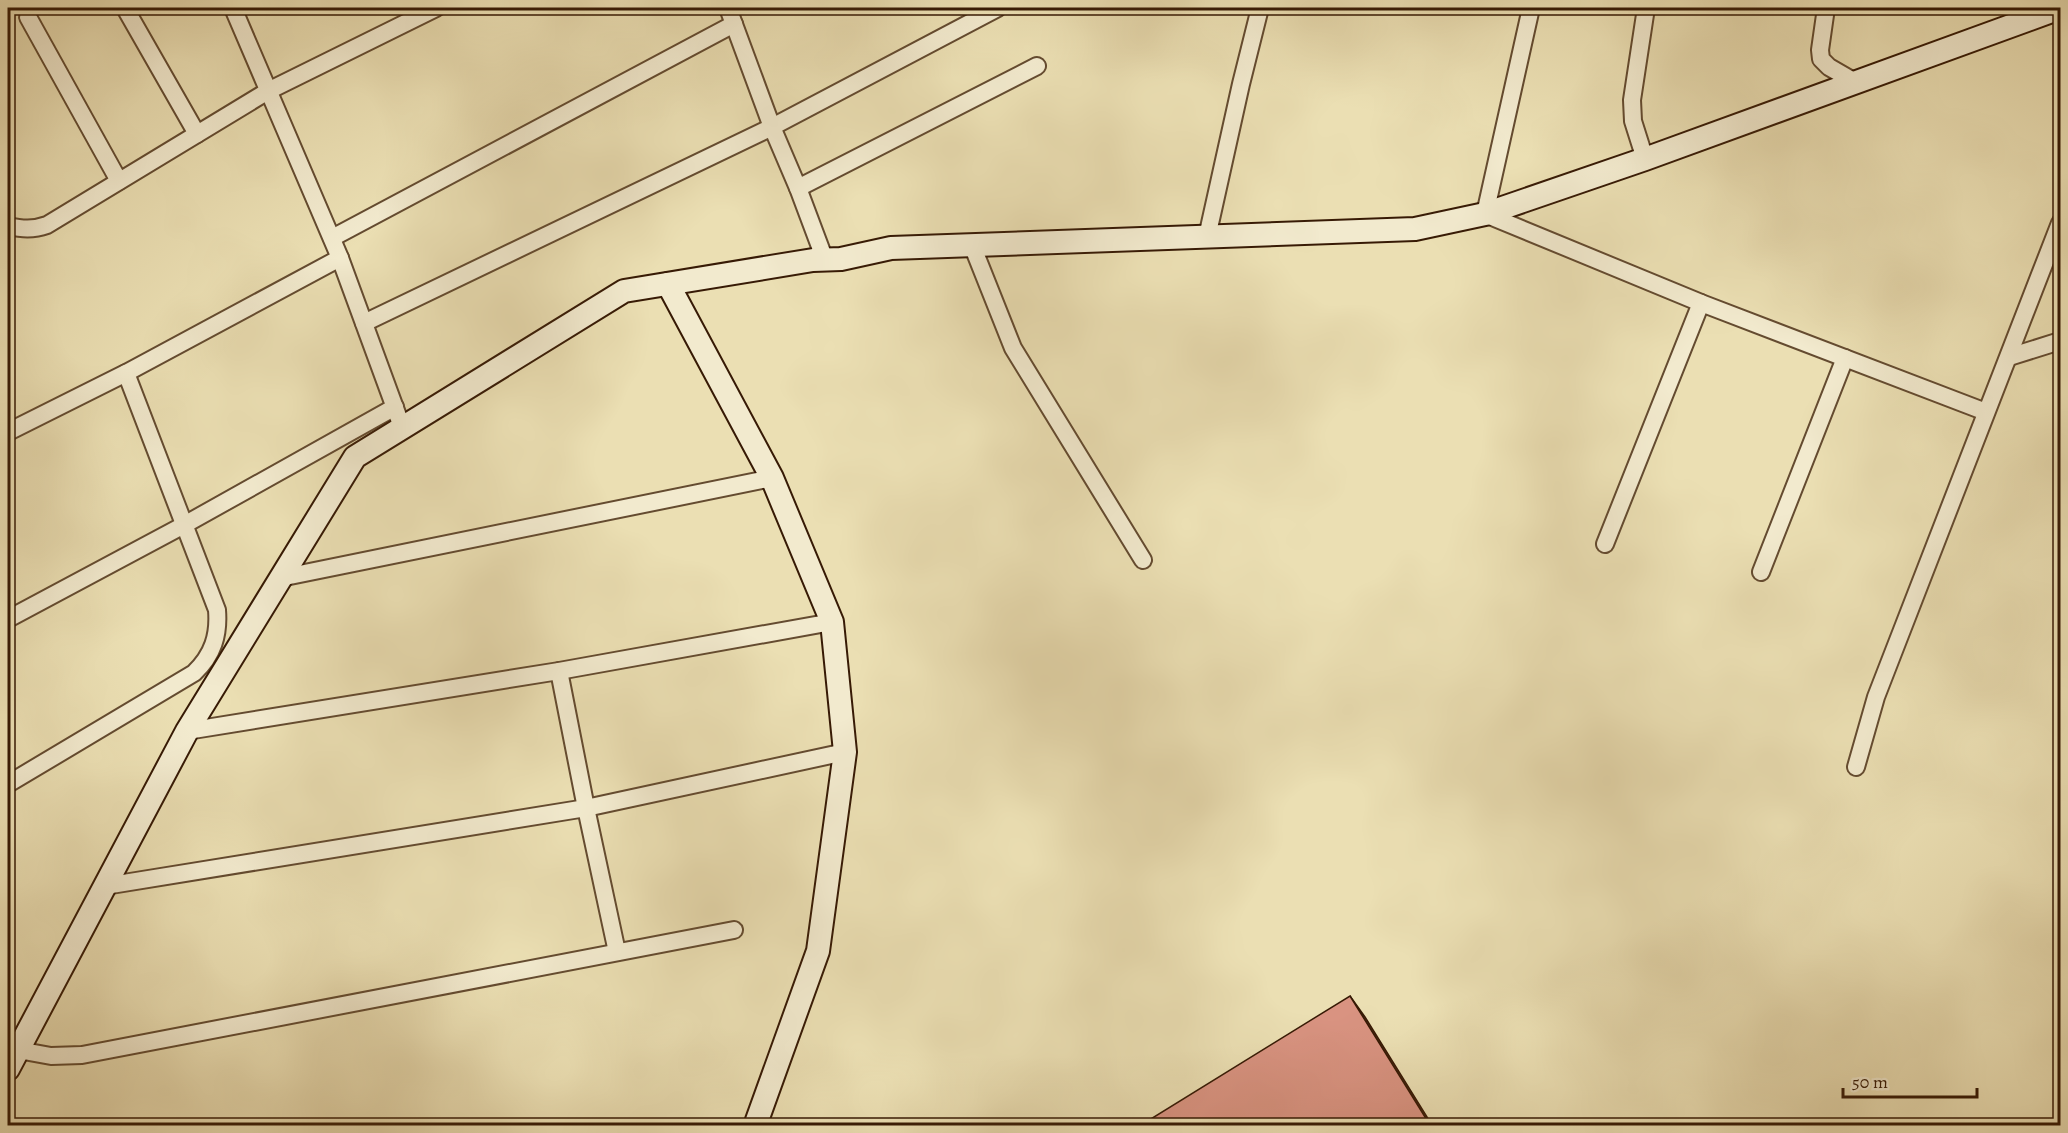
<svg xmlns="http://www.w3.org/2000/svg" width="2068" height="1133" viewBox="0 0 2068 1133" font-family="Alegreya,serif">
  <rect width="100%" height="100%" fill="#ebdfb3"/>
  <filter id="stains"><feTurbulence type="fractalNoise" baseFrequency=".00333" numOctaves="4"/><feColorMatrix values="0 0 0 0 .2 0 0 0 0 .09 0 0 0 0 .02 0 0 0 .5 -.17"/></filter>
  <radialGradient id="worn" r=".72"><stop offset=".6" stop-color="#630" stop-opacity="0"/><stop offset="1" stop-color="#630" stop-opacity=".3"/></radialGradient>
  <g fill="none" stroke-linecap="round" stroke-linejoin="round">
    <!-- street casing -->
    <g stroke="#644b30" stroke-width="20">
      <g id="street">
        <polyline points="125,8 197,134"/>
        <polyline points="233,8 340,258 402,427"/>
        <polyline points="728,8 772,127 798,188 825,260"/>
        <polyline points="1531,8 1485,214 1701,303 1986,412"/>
        <polyline points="1826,8 1820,50 1821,59 1829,67 1855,82"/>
        <polyline points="28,17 119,181"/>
        <polyline points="1645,159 1633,121 1632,100 1646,8"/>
        <polyline points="798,188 1037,66"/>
        <path d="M 8,226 C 22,229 33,230 47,225 L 268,91 L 436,8"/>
        <polyline points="1207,237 1241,84 1260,8"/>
        <polyline points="332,238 734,24"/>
        <polyline points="972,245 1013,348 1143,560"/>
        <polyline points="364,323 772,127 998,8"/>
        <polyline points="2009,357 2060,341"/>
        <polyline points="8,432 126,373 340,258"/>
        <polyline points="1605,544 1701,303"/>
        <polyline points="1761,572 1845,358"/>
        <polyline points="280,578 772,478"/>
        <polyline points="8,619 184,525 395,407"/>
        <polyline points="559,671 586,808 617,952"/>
        <polyline points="187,731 559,671 832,622"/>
        <polyline points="1856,767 1876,697 2060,223"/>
        <path d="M 8,784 L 194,673 C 213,655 219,635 217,610 L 126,373"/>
        <polyline points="105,886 586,808 845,752"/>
        <polyline points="18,1050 51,1056 82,1055 734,930"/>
      </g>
    </g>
    <!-- secondary casing -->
    <g stroke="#371a05" stroke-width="26">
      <g id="secondary">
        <polyline points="668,284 772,478 832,622 845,752 818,951 755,1126"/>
        <polyline points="8,1069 187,731 355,457 624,291 813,260 841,259 891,248 1415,229 1485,214 1645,159 2060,8"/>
      </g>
    </g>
    <!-- street -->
    <use href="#street" stroke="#f2eace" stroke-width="16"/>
    <!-- secondary -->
    <use href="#secondary" stroke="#f2eace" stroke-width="22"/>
  </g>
  <!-- shaded-wall -->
  <polygon fill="#98675a" stroke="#371a05" stroke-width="1.5" points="1350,996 1365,1017 1432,1125 1430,1125"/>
  <!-- building -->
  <polygon fill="#d99381" stroke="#371a05" stroke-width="1.5" points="1350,996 1430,1125 1141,1125"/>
  <!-- margin -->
  <rect width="2068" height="1133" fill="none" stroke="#ebdfb3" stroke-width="30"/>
  <rect x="9" y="9" width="2050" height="1115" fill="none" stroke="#371a05" stroke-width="3"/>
  <rect x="15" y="15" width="2038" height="1103" fill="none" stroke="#371a05" stroke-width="1.5"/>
  <!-- scale -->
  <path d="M1843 1088v9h134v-9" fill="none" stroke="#371a05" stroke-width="3"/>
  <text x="1852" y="1088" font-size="18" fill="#371a05" stroke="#f2eace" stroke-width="4.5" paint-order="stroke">50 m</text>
  <rect width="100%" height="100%" filter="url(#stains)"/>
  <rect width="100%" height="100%" fill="url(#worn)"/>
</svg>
